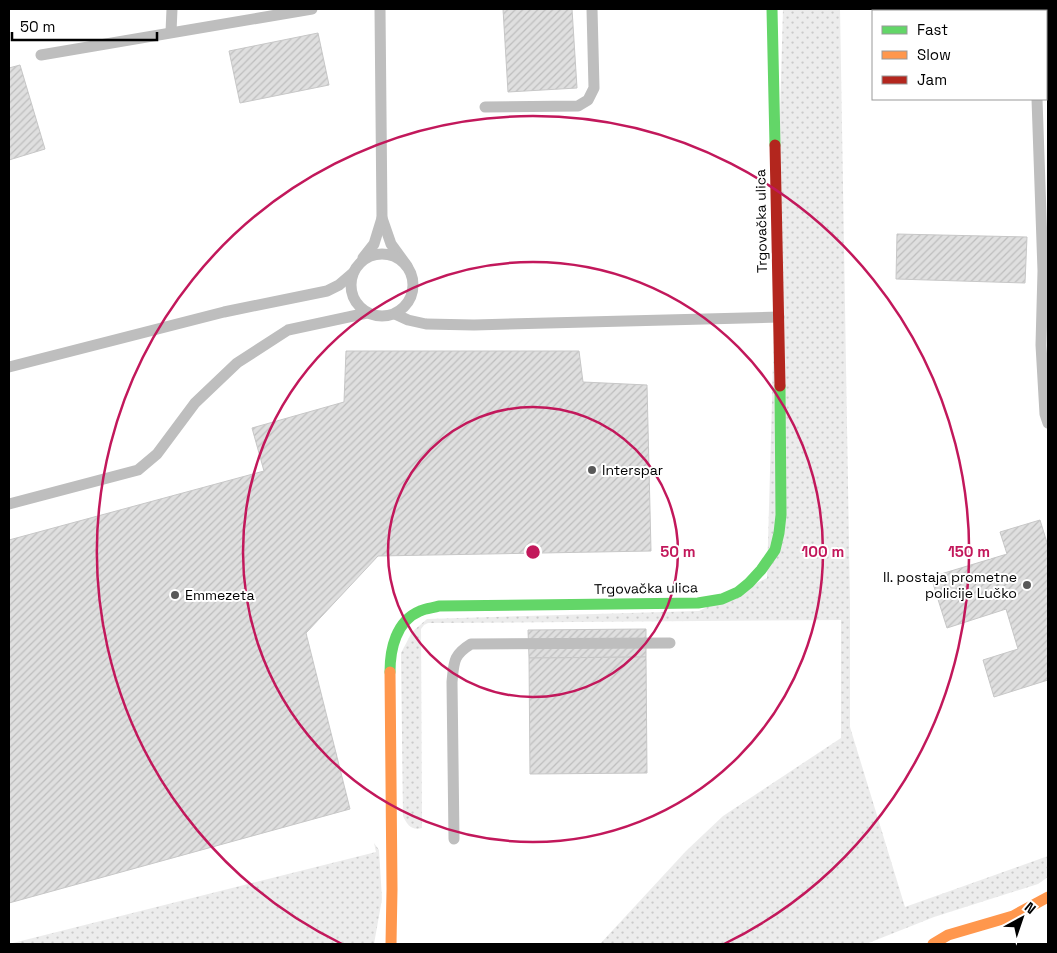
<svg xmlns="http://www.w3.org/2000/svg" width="1057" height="953" viewBox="0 0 1057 953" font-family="'Space Grotesk',sans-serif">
  <defs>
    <pattern id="grass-dots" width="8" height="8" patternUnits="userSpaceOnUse" patternTransform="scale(1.25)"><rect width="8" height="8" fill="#ececec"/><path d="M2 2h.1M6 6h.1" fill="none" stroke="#c9c9c9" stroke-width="1.8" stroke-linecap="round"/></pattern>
    <pattern id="building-hatch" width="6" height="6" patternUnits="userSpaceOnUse" patternTransform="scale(1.25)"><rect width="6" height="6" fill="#dfdfdf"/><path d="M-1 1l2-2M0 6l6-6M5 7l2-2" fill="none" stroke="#bebebe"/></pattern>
  </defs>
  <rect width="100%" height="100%" fill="#fff"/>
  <!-- grass -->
  <g fill="url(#grass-dots)">
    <path d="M 783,9 L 840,9 L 850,604 L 850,727 L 905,907 L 1048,856 L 1048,877 L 1038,884 L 934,917 L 866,944 L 600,944 L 686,851 L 723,816 L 841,738 L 841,620 L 428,623 L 424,625 L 421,629 L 422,828 C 412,831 407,825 403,816 L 401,653 L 412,632 L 427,619 L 699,611 L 767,578 Z"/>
    <polygon points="374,843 379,850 382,899 374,944 9,944 376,852"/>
  </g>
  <!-- building -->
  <g fill="url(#building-hatch)" stroke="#c7c7c7">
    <polygon points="503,9 572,9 577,88 508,92"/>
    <polygon points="318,33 329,85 240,103 229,51"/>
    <polygon points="20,65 45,149 9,160 9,68"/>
    <polygon points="897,234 1027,237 1025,283 896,279"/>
    <polygon points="346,351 579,351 583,382 647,385 651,551 378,556 306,633 350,809 9,903 9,540 264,471 252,428 344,402"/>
    <polygon points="1040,520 1048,546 1048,603 1047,603 1048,608 1048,680 994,697 983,660 1018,649 1006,609 947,628 931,577 1007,554 1000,532"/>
    <polygon points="646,629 646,657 529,658 528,630"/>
    <polygon points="646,657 647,773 530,774 529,658"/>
  </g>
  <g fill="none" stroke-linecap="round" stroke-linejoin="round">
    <!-- lane -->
    <g stroke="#bebebe" stroke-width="11">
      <polyline points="380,9 382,218 391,244 407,266"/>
      <polyline points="1035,9 1035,11"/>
      <polyline points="171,32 172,9"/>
      <polyline points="41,55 312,9"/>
      <polyline points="1037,99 1043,271 1041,345 1045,414 1048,423"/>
      <polyline points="485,107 578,106 588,100 594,88 592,9"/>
      <circle cx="382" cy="285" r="31"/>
      <polyline points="363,258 374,244 382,218"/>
      <polyline points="395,314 408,320 426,324 474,325 779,317"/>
      <polyline points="9,367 224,312 327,291 339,285 353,273"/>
      <polyline points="9,504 138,470 157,454 195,403 237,363 288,330 367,313"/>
      <path d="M 454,839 L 452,682 C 454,662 453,655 471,644 L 670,643"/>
    </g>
    <!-- fast -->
    <g stroke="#63d668" stroke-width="11">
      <polyline points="772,9 775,145"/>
      <path d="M 390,672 C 390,649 396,621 420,611 C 426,608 433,608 439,606 L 698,603 L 722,599 L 738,592 L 749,583 L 761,570 L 775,550 L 779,533 L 781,515 L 780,386"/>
    </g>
    <!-- slow -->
    <g stroke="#ff974d" stroke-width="11">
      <polyline points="390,672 392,889 391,944"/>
      <polyline points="933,944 948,935 1013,916 1048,897"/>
    </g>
    <!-- jam -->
    <polyline stroke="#b3261e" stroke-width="11" points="775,145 780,386"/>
  </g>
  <!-- distance rings -->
  <g fill="none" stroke="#c2185b" stroke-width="2.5">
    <circle cx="533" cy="552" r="145"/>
    <circle cx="533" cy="552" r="290"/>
    <path d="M342 944A436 436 0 1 1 724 944"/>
  </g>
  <!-- markers -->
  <g fill="#595959" stroke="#fff" stroke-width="2">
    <circle cx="592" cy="470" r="5"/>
    <circle cx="1027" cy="585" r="5"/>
    <circle cx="175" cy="595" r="5"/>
  </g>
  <g text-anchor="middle" stroke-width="4" stroke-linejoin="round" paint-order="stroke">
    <!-- street labels -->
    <g font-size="14" fill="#000" stroke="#fff">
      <text transform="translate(761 221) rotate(-91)" y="5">Trgovačka ulica</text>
      <text transform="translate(646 588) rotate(-1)" y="5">Trgovačka ulica</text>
    </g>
    <!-- poi labels -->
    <g font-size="14" fill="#000" stroke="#fff" text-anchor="start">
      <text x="602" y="475">Interspar</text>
      <text x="1017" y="582" text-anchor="end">II. postaja prometne<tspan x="1017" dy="16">policije Lučko</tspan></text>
      <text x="185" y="600">Emmezeta</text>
    </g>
  </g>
  <circle cx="533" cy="552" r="8" fill="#c2185b" stroke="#fff" stroke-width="2.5"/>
  <g font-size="15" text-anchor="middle" font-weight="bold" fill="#c2185b" stroke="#fff" stroke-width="4" stroke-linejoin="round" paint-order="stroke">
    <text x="678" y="557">50 m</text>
    <text x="823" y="557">100 m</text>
    <text x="969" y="557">150 m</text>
  </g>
  <!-- border -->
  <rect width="1057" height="953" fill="none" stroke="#000000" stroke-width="20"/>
  <!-- legend -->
  <rect x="872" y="10" width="175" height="90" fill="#ffffff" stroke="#999999"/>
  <rect x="882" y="26" width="25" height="8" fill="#63d668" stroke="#999999"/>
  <text x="917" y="35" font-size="15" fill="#000000">Fast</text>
  <rect x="882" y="51" width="25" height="8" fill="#ff974d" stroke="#999999"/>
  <text x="917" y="60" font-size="15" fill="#000000">Slow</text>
  <rect x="882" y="76" width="25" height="8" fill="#b3261e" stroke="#999999"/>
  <text x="917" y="85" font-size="15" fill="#000000">Jam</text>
  <!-- north arrow -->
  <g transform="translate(1022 918) rotate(40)" stroke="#ffffff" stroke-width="4" paint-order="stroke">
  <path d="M0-4L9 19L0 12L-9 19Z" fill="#000000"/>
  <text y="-8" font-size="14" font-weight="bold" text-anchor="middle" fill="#000000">N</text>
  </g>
  <!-- scale -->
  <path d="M12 32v8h145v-8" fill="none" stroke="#000000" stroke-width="2.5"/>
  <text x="20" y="32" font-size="15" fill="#000000" stroke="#ffffff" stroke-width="4" paint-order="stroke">50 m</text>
</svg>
